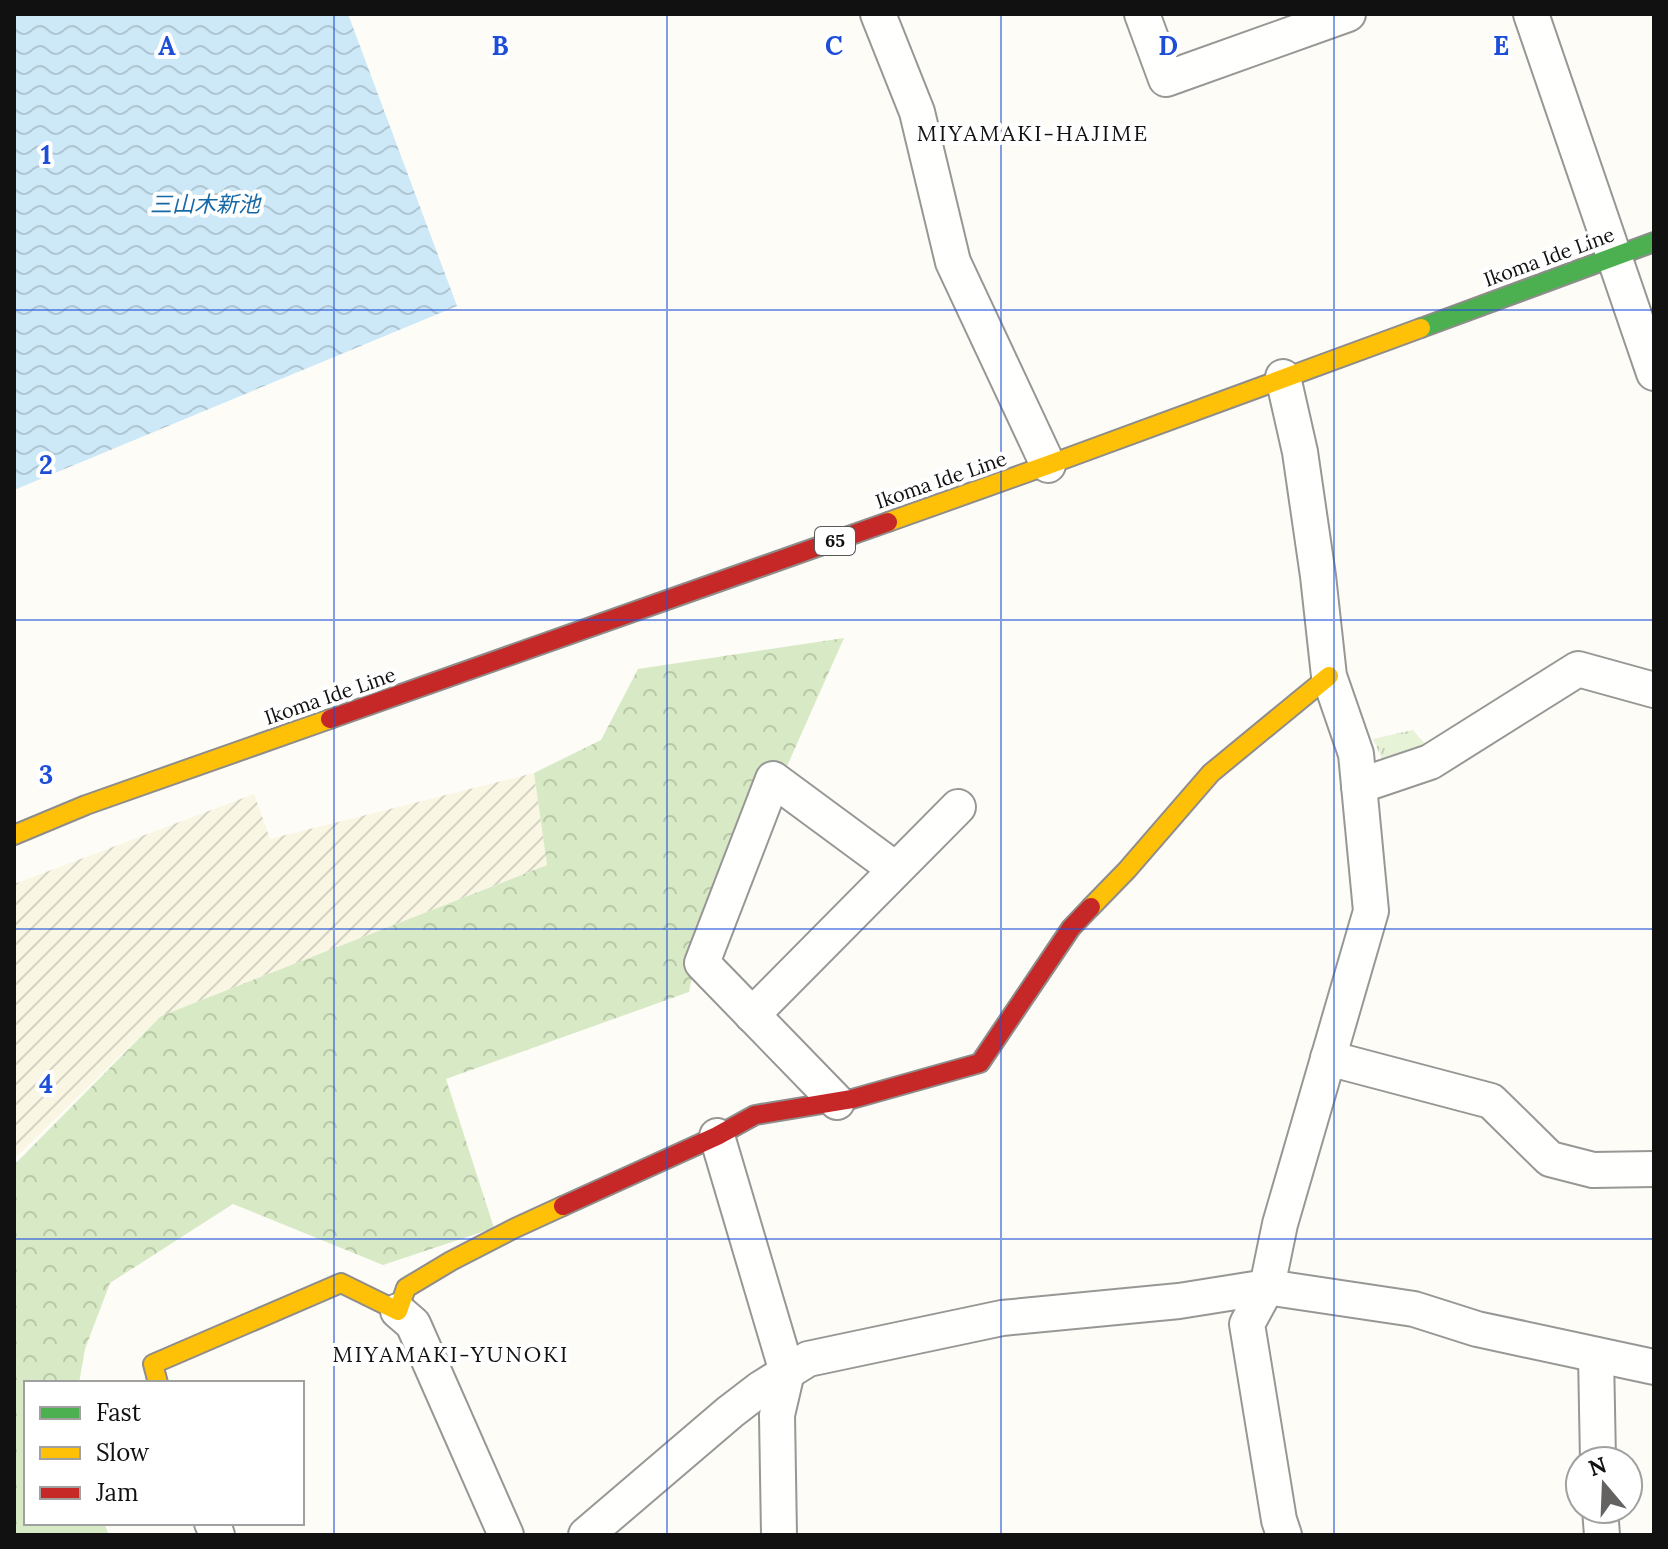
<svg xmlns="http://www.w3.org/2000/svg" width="1668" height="1549" viewBox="0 0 1668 1549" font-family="Lora,'Noto Sans JP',serif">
  <defs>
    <pattern id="farmland-furrows" width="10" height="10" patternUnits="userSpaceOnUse" patternTransform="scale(2)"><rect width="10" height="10" fill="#f9f7e4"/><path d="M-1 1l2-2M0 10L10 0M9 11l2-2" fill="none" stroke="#d4d3c3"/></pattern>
    <pattern id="forest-crowns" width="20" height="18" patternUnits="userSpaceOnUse" patternTransform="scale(2)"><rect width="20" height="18" fill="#d8eac5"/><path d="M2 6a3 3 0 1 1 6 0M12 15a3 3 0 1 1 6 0" fill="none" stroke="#b8c8a8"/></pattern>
    <pattern id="park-tufts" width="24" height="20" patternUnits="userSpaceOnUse" patternTransform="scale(2)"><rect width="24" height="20" fill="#e7f3d7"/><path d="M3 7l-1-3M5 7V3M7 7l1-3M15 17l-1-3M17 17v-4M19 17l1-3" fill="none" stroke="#c5cfb8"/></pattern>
    <pattern id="water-waves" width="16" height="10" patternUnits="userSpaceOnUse" patternTransform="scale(2)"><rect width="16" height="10" fill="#cde8f7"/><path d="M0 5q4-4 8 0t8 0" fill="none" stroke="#afc6d3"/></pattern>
  </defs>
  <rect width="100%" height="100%" fill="#fdfcf7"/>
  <!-- farmland -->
  <polygon fill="url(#farmland-furrows)" points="534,773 547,865 161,1016 14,1159 14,884 254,794 270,839"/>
  <!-- forest -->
  <polygon fill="url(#forest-crowns)" points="844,638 691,982 689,992 446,1079 494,1228 383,1265 233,1204 110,1283 85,1349 79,1383 26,1383 26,1523 104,1523 109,1535 14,1535 14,1165 161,1016 547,865 534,773 601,740 638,669"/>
  <!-- park -->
  <polygon fill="url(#park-tufts)" points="1413,730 1431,751 1390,776 1373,739"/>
  <!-- water -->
  <polygon fill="url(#water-waves)" points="14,14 348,14 457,306 14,490"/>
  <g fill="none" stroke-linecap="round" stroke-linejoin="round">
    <!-- street casing -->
    <g stroke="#979795" stroke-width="38">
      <g id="street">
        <polyline points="878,14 917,112 953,262 1048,465"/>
        <polyline points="1142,14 1166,79 1348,14"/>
        <polyline points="1531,14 1654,373"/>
        <polyline points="1283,377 1300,452 1318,576 1329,676 1356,754 1371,911 1280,1224 1267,1287 1247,1324 1279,1520 1284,1535"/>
        <polyline points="1359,786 1430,762 1578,669 1654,690"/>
        <polyline points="752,1015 958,807"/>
        <polyline points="1328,1058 1491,1101 1550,1159 1593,1170 1654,1169"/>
        <polyline points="837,1102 702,963 773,779 895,869"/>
        <polyline points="717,1136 787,1372 777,1415 779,1535"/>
        <polyline points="398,1311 413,1324 506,1535"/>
        <polyline points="1596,1355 1598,1461"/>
        <polyline points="1600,1509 1602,1535"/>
        <polyline points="212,1523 217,1535"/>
        <polyline points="586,1535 730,1412 760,1389 808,1359 1002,1318 1179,1301 1267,1287 1414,1309 1477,1329 1654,1367"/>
      </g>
    </g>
    <!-- fast casing -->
    <g stroke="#8e8d8b" stroke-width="22">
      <polyline id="fast" points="1421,328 1654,242"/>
    </g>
    <!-- slow casing -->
    <g stroke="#8e8d8b" stroke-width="22">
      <g id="slow">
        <polyline points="888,522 1048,465 1421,328"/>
        <polyline points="14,835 86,805 330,719"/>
        <polyline points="1091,907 1127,870 1211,773 1329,676"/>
        <polyline points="158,1383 153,1364 341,1283 398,1311 406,1288 451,1261 515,1228 563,1206"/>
      </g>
    </g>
    <!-- jam casing -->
    <g stroke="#8e8d8b" stroke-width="22">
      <g id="jam">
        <polyline points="330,719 888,522"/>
        <polyline points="563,1206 717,1136 755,1115 852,1099 980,1063 1071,928 1091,907"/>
      </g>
    </g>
    <!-- street -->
    <use href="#street" stroke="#fffffe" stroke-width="34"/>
    <!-- fast -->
    <use href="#fast" stroke="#4caf50" stroke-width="18"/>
    <!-- slow -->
    <use href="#slow" stroke="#ffc107" stroke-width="18"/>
    <!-- jam -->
    <use href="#jam" stroke="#c62828" stroke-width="18"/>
  </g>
  <!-- grid -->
  <path fill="none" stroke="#1d4ed8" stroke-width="2" stroke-opacity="0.55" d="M 334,14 L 334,1535M 667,14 L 667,1535M 1001,14 L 1001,1535M 1334,14 L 1334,1535M 14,310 L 1654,310M 14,620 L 1654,620M 14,929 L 1654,929M 14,1239 L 1654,1239"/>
  <g text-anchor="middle" stroke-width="8" stroke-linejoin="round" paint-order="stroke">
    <!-- shield labels -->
    <rect fill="#fff" stroke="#585858" stroke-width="2" x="815" y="527" width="40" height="28" rx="6"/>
    <g font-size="18" font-weight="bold" fill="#111">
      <text x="835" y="547">65</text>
    </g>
    <!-- street labels -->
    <g font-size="20" fill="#111" stroke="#fff">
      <text transform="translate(1549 257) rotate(-20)" y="7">Ikoma Ide Line</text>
      <text transform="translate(941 480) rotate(-19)" y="7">Ikoma Ide Line</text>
      <text transform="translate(330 696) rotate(-19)" y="7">Ikoma Ide Line</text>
    </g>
    <!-- neighbourhood labels -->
    <g font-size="22" letter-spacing="2" fill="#111" stroke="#fff">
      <text x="1033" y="141">MIYAMAKI-HAJIME</text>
      <text x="451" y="1362">MIYAMAKI-YUNOKI</text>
    </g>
    <!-- water labels -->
    <g font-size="22" font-style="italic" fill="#1768a6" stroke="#fff">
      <text x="205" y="212">三山木新池</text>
    </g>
  </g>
  <g font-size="26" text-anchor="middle" font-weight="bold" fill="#1d4ed8" stroke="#fff" stroke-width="8" stroke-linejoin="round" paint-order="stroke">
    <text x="167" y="55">A</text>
    <text x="500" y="55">B</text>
    <text x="834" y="55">C</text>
    <text x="1168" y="55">D</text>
    <text x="1501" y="55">E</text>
    <text x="46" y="164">1</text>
    <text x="46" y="474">2</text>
    <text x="46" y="784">3</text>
    <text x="46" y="1093">4</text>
  </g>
  <!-- border -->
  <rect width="1668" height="1549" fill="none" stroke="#111111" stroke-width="32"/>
  <!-- legend -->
  <rect x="24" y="1381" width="280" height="144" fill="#ffffff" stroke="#a0a0a0" stroke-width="2"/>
  <rect x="40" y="1407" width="40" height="12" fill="#4caf50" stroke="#a0a0a0" stroke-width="2"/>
  <text x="96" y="1421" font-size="24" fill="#111111">Fast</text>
  <rect x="40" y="1447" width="40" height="12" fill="#ffc107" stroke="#a0a0a0" stroke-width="2"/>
  <text x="96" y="1461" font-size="24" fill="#111111">Slow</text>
  <rect x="40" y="1487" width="40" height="12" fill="#c62828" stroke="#a0a0a0" stroke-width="2"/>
  <text x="96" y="1501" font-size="24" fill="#111111">Jam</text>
  <!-- north arrow -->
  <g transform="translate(1604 1485) rotate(341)"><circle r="38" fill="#ffffff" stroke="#a0a0a0" stroke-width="2"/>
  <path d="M0-6L14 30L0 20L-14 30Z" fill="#646362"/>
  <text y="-12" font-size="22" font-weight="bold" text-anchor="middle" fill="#111111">N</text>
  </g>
</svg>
